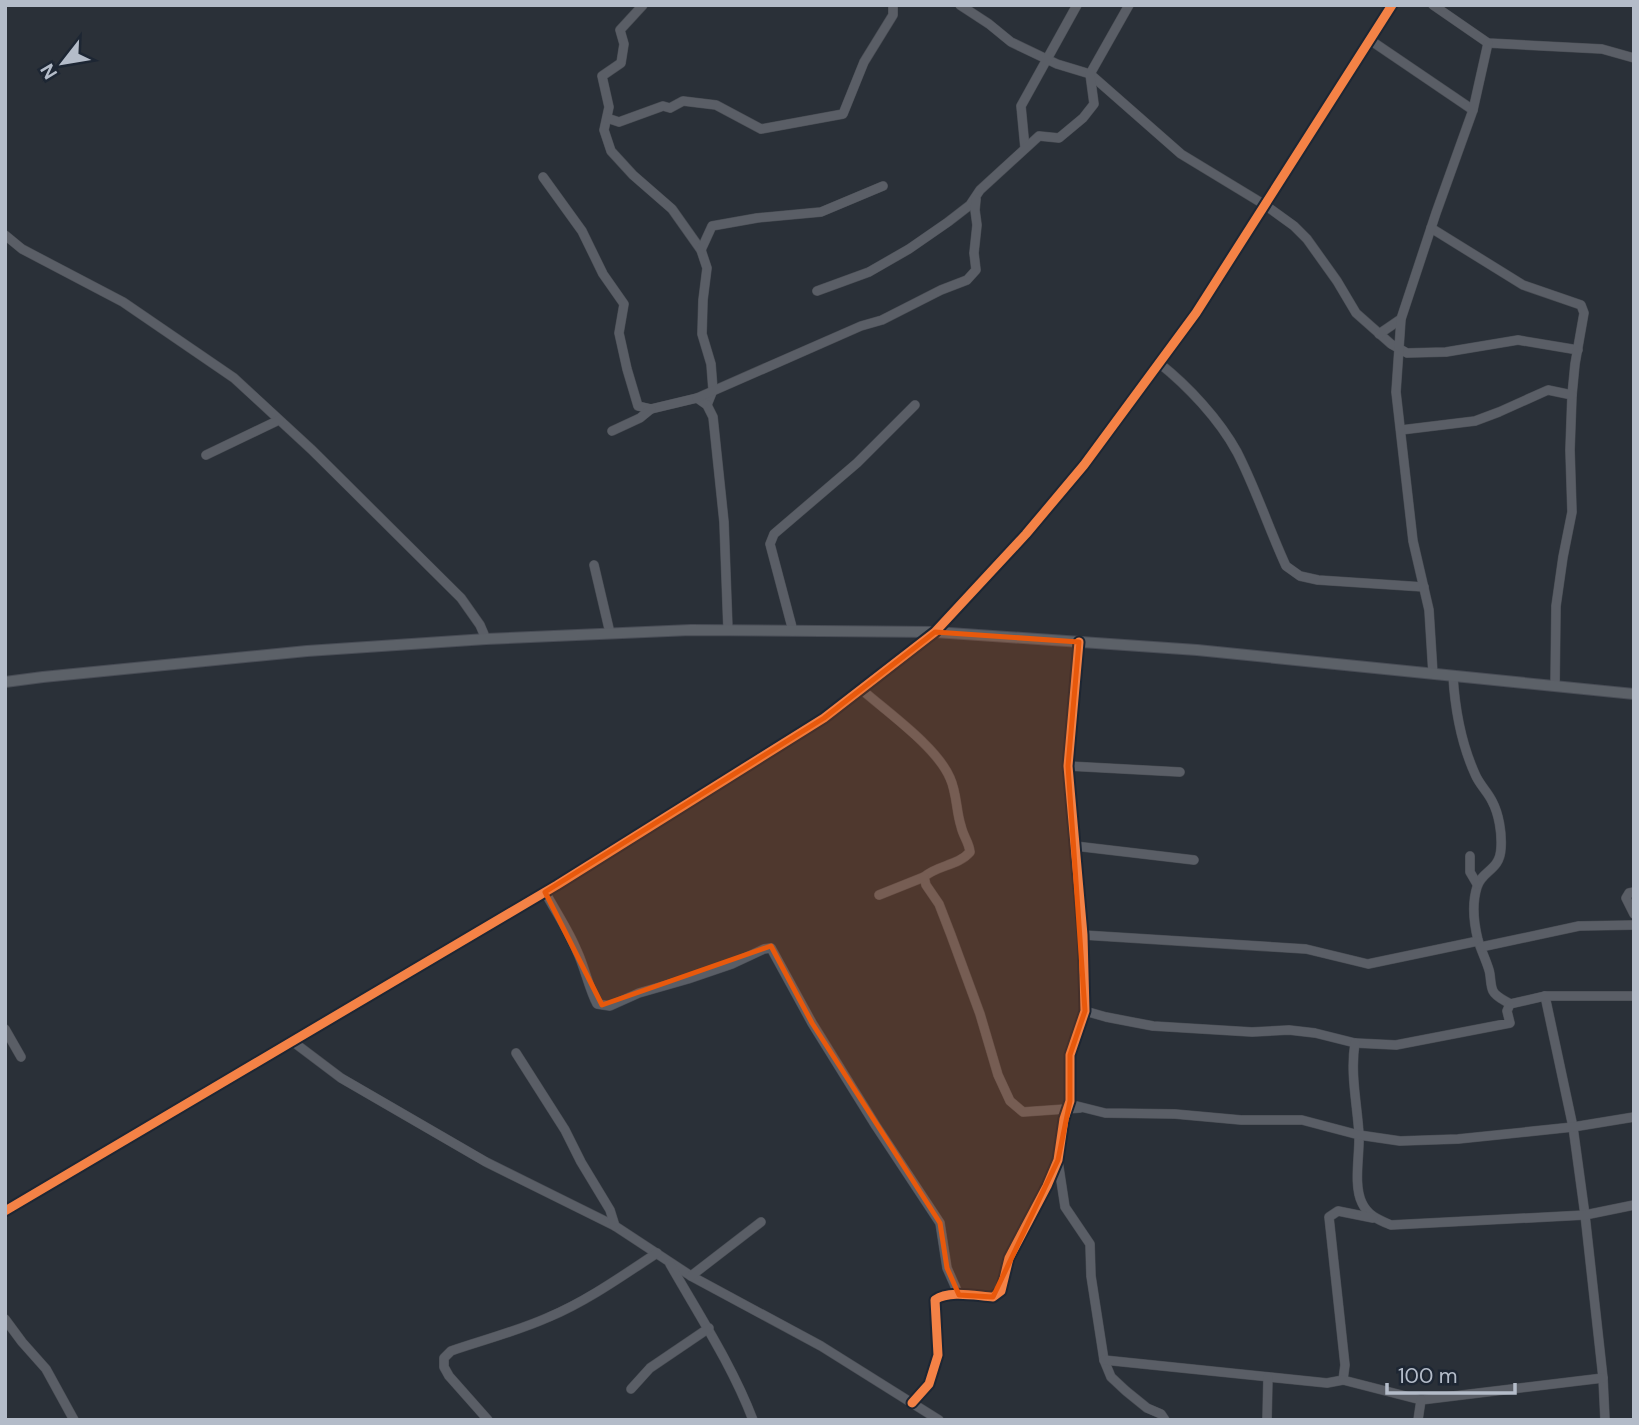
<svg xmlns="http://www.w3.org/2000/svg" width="1639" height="1425" viewBox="0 0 1639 1425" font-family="'DM Sans',sans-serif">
  <rect width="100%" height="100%" fill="#2a3038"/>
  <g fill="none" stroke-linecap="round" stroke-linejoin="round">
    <!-- minor casing -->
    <g stroke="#484c53" stroke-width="10">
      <g id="minor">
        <polyline points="643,5 620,30 624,44 621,63 602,76 609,107 604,130 611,151 633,175 672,209 701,250 707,268 703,300 702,334 711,364 713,390 707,405"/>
        <polyline points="960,5 989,24 1011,42 1057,64 1090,74 1181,154 1265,205 1294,226 1307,239 1337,281 1356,313 1391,344 1407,353 1446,352 1518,340 1578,350"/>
        <polyline points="1433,5 1488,43 1602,49 1634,58"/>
        <polyline points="1370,40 1473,110"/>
        <polyline points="607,118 619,122 663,106 670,108 683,101 716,105 761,129 843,114 864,62 893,15 893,5"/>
        <polyline points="1025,148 1021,106 1077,5"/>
        <polyline points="543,177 582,231 603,274 624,304 619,333 627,369 638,406 651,409 697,398 707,405 713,417 724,522 728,630"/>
        <polyline points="1431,228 1523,285 1581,305 1584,313 1575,364 1572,395 1570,450 1572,512 1563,557 1556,606 1555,686"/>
        <polyline points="5,235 22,249 123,302 234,378 312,450 461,598 480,625 486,639"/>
        <polyline points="701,250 712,226 757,218 821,212 883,186"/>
        <polyline points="817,291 869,272 909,249 948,222 970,205 980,190 1039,136 1059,138 1083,118 1094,104 1090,74 1129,5"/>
        <polyline points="1379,334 1401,319"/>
        <path d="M 1159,363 C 1188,386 1219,419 1237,452 C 1256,489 1269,529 1286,566 L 1300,576 L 1318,580 L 1424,587"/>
        <polyline points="697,398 861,326 882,320 941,290 967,280 976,270 974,253 977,225 975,210 976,199"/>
        <polyline points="1401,430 1475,421 1499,412 1548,390 1572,395"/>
        <polyline points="612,431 640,418 651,409"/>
        <polyline points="206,455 279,420"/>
        <polyline points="594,565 610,633"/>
        <polyline points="793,631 770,544 774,534 857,463 915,405"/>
        <polyline points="1433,674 1429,610 1413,541 1396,392 1401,319 1436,213 1473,110 1488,43"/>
        <path d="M 1453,676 C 1455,709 1461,743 1475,774 C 1479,784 1487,791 1492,801 C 1499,814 1502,833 1501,848 C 1500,871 1482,870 1477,887 C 1472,903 1474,924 1478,940 C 1481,950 1486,960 1489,970 C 1491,976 1490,985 1493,991 C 1496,997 1504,1000 1510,1004"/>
        <path d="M 861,689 C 887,712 937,747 950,778 C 957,793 956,811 961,826 C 963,836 969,842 970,852 C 958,866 937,865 924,877 L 926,885 L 939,904 L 951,935 L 980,1014 L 998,1075 L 1010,1101 L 1023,1112 L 1080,1108"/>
        <polyline points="1068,766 1180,772"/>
        <polyline points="1075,846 1194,860"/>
        <polyline points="1470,856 1470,872 1477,884"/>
        <path d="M 545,892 C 556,912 569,931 577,951 C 585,968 589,989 597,1004 L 610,1006 L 639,993 L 688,979 L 732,964 L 764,949 L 771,948 L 812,1023 L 876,1126 L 940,1223 L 947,1268 L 959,1295"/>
        <polyline points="1634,892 1629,893 1626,898 1634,914"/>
        <polyline points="879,895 924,877"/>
        <polyline points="1083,935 1306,949 1368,964 1478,941"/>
        <polyline points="1481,947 1579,926 1634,925"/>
        <polyline points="1545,996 1573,1127 1585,1215 1603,1378 1605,1420"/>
        <polyline points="1085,1011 1106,1017 1153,1026 1252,1032 1289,1030 1315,1033 1355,1043 1396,1045 1510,1023 1507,1011 1510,1004 1545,996 1634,996"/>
        <polyline points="5,1029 21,1057"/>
        <polyline points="292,1041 341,1078 486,1162 615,1226 691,1276 821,1346 939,1420"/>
        <path d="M 1355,1043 C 1350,1073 1357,1103 1359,1134 C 1360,1154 1353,1185 1362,1203 C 1368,1216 1379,1220 1391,1225 L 1585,1215 L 1634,1205"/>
        <polyline points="516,1053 565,1130 581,1162 610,1210 615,1226"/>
        <polyline points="1077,1106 1105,1113 1175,1114 1241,1120 1302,1120 1359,1135 1400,1141 1458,1139 1573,1127 1634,1117"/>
        <polyline points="1058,1161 1065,1207 1090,1244 1091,1276 1104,1360 1111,1377 1126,1391 1147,1408 1161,1414 1165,1420"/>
        <polyline points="5,1211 557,885 824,718 935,632 1026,534 1084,465 1196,313 1392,5"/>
        <path d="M 670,1264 C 699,1315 732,1365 753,1420"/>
        <polyline points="691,1276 761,1222"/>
        <polyline points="5,1319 22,1342 46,1369 74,1420"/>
        <polyline points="1104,1360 1327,1383 1343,1380 1345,1365 1329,1217 1338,1211 1373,1218"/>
        <polyline points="1343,1380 1421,1400 1603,1378"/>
        <polyline points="631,1389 650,1368 709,1328"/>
        <path d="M 912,1403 L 929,1384 L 938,1355 L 935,1300 C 949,1290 976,1296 993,1297 L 1001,1291 L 1009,1258 L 1047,1186 L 1058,1160 L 1064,1119 L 1070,1101 L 1070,1055 L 1085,1011 L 1083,935 L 1068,766 L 1079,642"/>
        <path d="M 488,1420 L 449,1376 L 444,1367 L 444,1358 L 451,1351 C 483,1340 518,1331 549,1317 C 587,1301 622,1276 657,1253"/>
        <polyline points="1267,1420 1268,1377"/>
        <polyline points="1418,1420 1421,1400"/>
      </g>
    </g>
    <!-- major casing -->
    <g stroke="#484c55" stroke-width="12">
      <polyline id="major" points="5,682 43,677 307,651 486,639 691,630 935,632 1197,650 1634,694"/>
    </g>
    <!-- minor -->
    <use href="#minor" stroke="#5a5e66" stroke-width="9"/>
    <!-- major -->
    <use href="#major" stroke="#5c6168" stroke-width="10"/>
    <!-- cycleway casing -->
    <g stroke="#1d2633" stroke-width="13">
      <g id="cycleway">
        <polyline points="5,1211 557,885 824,718 935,632 1026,534 1084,465 1196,313 1392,5"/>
        <path d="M 912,1403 L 929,1384 L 938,1355 L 935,1300 C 949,1290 976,1296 993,1297 L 1001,1291 L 1009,1258 L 1047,1186 L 1058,1160 L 1064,1119 L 1070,1101 L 1070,1055 L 1085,1011 L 1083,935 L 1068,766 L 1079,642"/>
      </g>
    </g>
    <!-- cycleway -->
    <use href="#cycleway" stroke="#f48246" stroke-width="9"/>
  </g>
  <!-- marked area -->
  <path fill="#e8590c" fill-opacity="0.2" stroke="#e8590c" stroke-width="5" stroke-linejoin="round" d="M 935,632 L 1079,642 L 1068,766 L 1085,1011 L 1070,1055 L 1070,1101 L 1058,1160 L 993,1297 L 959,1295 L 947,1268 L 940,1223 L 812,1023 L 771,946 L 602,1005 L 545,892 L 824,718 Z"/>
  <!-- border -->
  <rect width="1639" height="1425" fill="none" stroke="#b4bcc9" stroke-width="14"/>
  <!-- north arrow -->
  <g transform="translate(63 63) rotate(239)" stroke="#1d2633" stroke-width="5" paint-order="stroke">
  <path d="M0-5L12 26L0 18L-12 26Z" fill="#b4bcc9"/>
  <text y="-10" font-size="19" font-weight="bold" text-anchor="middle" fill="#b4bcc9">N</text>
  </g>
  <!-- scale -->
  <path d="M1387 1383v10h128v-10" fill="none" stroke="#b4bcc9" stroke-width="3.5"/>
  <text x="1398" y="1383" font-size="21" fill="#b4bcc9" stroke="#1d2633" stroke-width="5" paint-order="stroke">100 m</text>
</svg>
